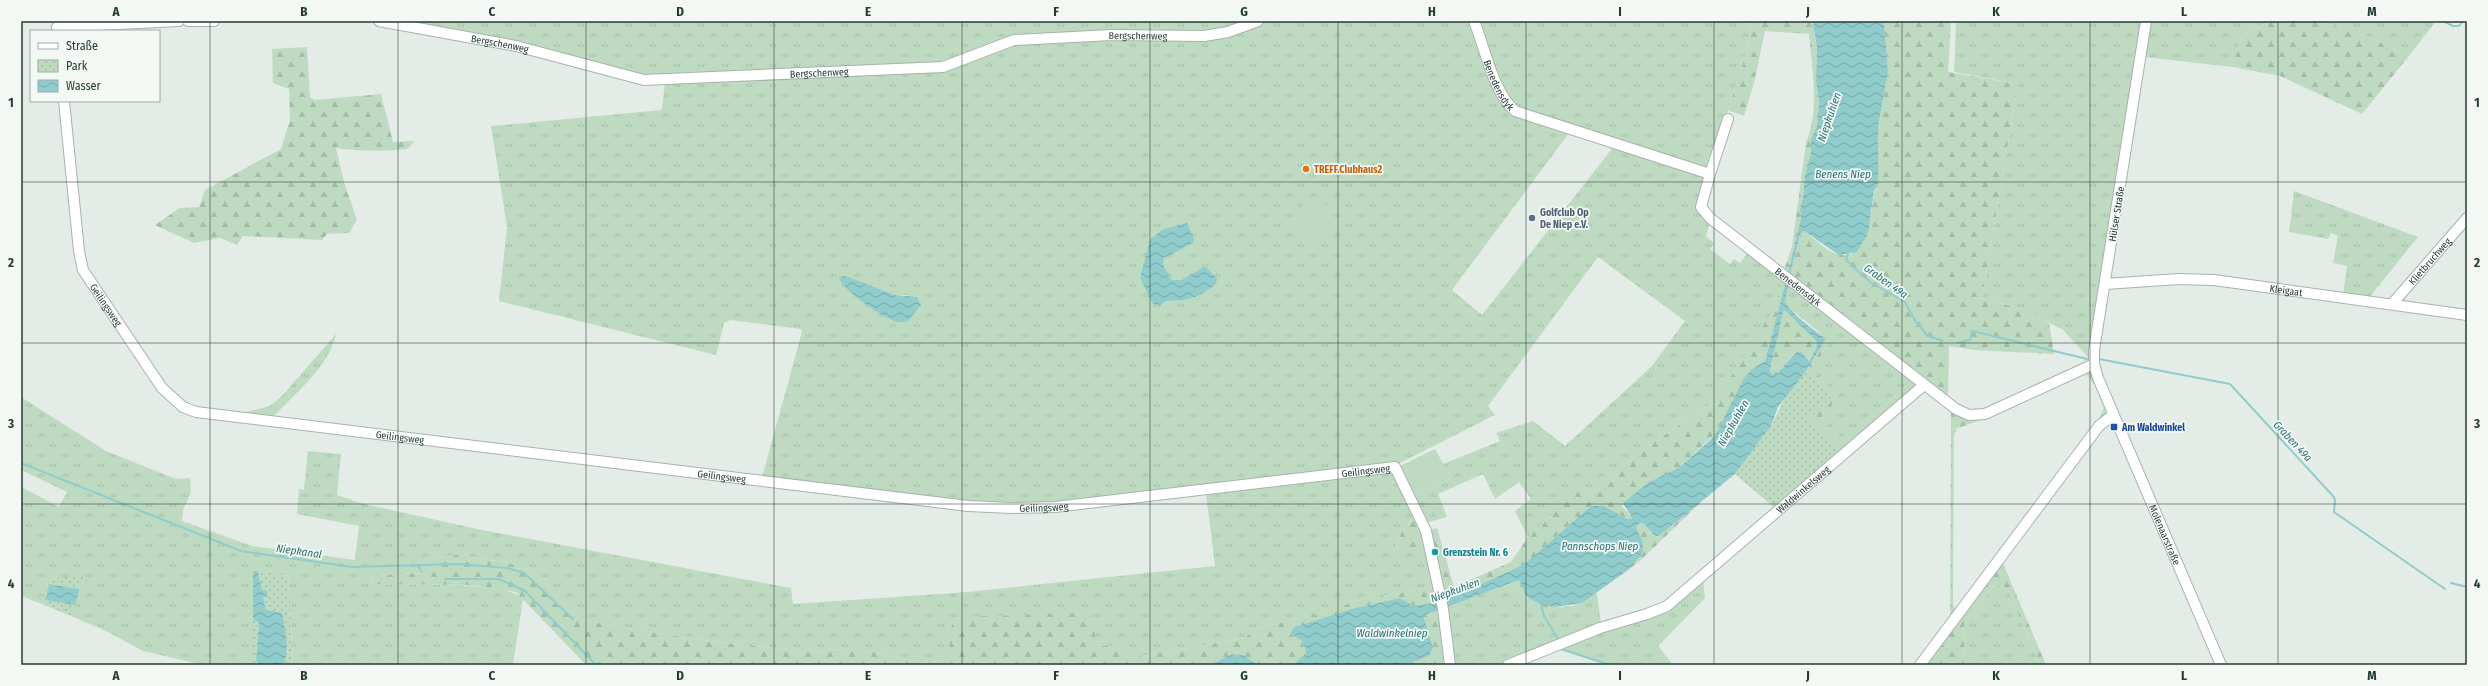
<svg xmlns="http://www.w3.org/2000/svg" width="2488" height="686" viewBox="0 0 2488 686" font-family="'Fira Sans Condensed',sans-serif">
  <defs>
    <pattern id="grass-tufts" width="24" height="20" patternUnits="userSpaceOnUse"><rect width="24" height="20" fill="#bedbc1"/><path d="M3 7l-1-3M5 7V3M7 7l1-3M15 17l-1-3M17 17v-4M19 17l1-3" fill="none" stroke="#a3bda6"/></pattern>
    <pattern id="forest-firs" width="22" height="20" patternUnits="userSpaceOnUse"><rect width="22" height="20" fill="#bedbc1"/><path d="M5 1l3.5 6h-7zM16 11l3.5 6h-7z" fill="#a3bda6"/></pattern>
    <pattern id="park-dots" width="8" height="8" patternUnits="userSpaceOnUse"><rect width="8" height="8" fill="#bedbc1"/><path d="M2 2h.1M6 6h.1" fill="none" stroke="#a3bda6" stroke-width="1.8" stroke-linecap="round"/></pattern>
    <pattern id="water-waves" width="16" height="10" patternUnits="userSpaceOnUse"><rect width="16" height="10" fill="#90cccc"/><path d="M0 5q4-4 8 0t8 0" fill="none" stroke="#75a7a6"/></pattern>
  </defs>
  <rect width="100%" height="100%" fill="#e3ece7"/>
  <!-- grass -->
  <g fill="url(#grass-tufts)" fill-rule="evenodd">
    <polygon points="396,21 1252,21 1203,33 1014,37 943,65 644,77"/>
    <path d="M 1266,21 L 1752,21 L 1746,53 L 1715,152 L 1709,157 L 1703,176 L 1706,180 L 1700,203 L 1701,215 L 1710,222 L 1706,236 L 1714,243 L 1710,249 L 1730,264 L 1734,259 L 1740,263 L 1749,251 L 1783,279 L 1776,307 L 1728,381 L 1707,406 L 1643,450 L 1585,497 L 1577,491 L 1528,537 L 1515,511 L 1531,499 L 1519,482 L 1495,499 L 1483,474 L 1438,494 L 1447,517 L 1425,523 L 1412,496 L 1451,478 L 1443,464 L 1500,441 L 1496,433 L 1533,421 L 1565,446 L 1652,366 L 1685,321 L 1598,257 L 1488,406 L 1495,415 L 1396,465 L 1055,504 L 972,503 L 762,477 L 802,332 L 801,329 L 730,320 L 724,323 L 716,355 L 499,301 L 507,227 L 491,126 L 662,110 L 665,82 L 943,71 L 1016,43 L 1246,30 ZM 1569,133 L 1614,146 L 1482,315 L 1452,290 ZM 1150,239 L 1170,254 L 1164,258 L 1163,265 L 1172,280 L 1181,280 L 1205,266 L 1179,301 L 1165,301 L 1160,306 L 1140,277 ZM 846,276 L 895,295 L 908,295 L 891,320 L 851,293 Z"/>
    <polygon points="1956,21 2142,21 2088,357 2063,330 2025,310 1982,298 2018,84 1954,72"/>
    <path d="M 2150,21 L 2274,21 C 2242,29 2239,38 2233,67 L 2145,57 Z"/>
    <polygon points="2321,21 2436,21 2408,57 2374,39"/>
    <polygon points="2294,191 2418,237 2368,299 2343,295 2347,266 2333,263 2338,236 2331,233 2328,239 2289,232"/>
    <path d="M 1789,284 L 1912,382 L 1845,438 L 1840,437 L 1822,419 L 1822,415 L 1836,400 L 1836,395 L 1816,374 L 1816,364 L 1828,344 C 1823,330 1795,317 1785,302 Z"/>
    <path d="M 336,334 C 331,364 293,396 272,418 L 239,414 L 270,406 L 283,395 Z"/>
    <polygon points="2088,370 2091,371 2106,410 2105,415 1950,619 1951,430 1957,429 1954,435 1953,604 1956,612 2099,418 2104,408 2095,386 2086,373 1983,419 1970,424 1970,421 1984,417"/>
    <path d="M 21,397 L 106,451 L 176,479 L 190,478 L 191,493 L 183,510 L 182,521 L 252,546 L 355,560 L 359,526 L 297,514 L 299,489 L 304,490 L 308,451 L 341,454 L 337,495 L 360,503 L 477,529 L 791,588 L 793,604 L 967,592 L 1215,566 L 1206,493 L 1392,471 L 1414,517 L 1402,531 L 1394,551 L 1424,547 L 1434,587 L 1359,600 L 1320,613 L 1255,629 L 1245,638 L 1130,658 L 1110,646 L 950,631 L 949,656 L 945,660 L 917,664 L 877,652 L 849,650 L 805,652 L 694,639 L 586,621 L 578,619 L 535,573 L 526,569 L 506,562 L 471,558 L 464,554 L 430,558 L 431,573 L 372,575 L 371,584 C 402,585 502,581 523,598 L 513,665 L 293,665 L 289,576 L 254,571 L 253,665 L 204,665 L 143,651 L 106,631 L 71,616 L 84,577 L 48,581 L 42,604 L 21,596 L 21,487 L 59,507 L 67,492 L 21,470 Z"/>
    <polygon points="1703,578 1705,598 1658,646 1673,665 1607,665 1561,650 1559,647 1657,614"/>
    <polygon points="1509,584 1530,602 1542,615 1544,610 1572,606 1597,593 1601,624 1497,665 1453,665 1445,608"/>
    <polygon points="2000,585 2008,590 2040,665 1965,665 1964,625 1992,588"/>
  </g>
  <!-- forest -->
  <g fill="url(#forest-firs)">
    <path d="M 1752,21 L 1815,22 L 1814,34 L 1817,47 L 1816,82 L 1819,101 L 1817,126 L 1811,139 L 1811,152 L 1805,176 L 1803,198 L 1800,208 L 1801,218 L 1788,273 L 1784,270 L 1792,247 L 1806,143 C 1820,109 1812,69 1809,34 L 1765,31 L 1754,83 L 1744,116 L 1728,110 L 1746,53 Z"/>
    <path d="M 1884,21 L 1951,21 L 1948,72 L 2018,84 L 1982,298 L 2025,310 L 2049,323 L 2054,354 L 1975,350 L 1949,346 L 1948,396 L 1946,398 L 1790,275 L 1800,235 L 1804,231 C 1816,239 1834,261 1851,254 C 1857,245 1865,236 1868,227 C 1873,213 1871,196 1878,185 L 1878,127 L 1888,72 Z"/>
    <path d="M 2274,21 L 2321,21 L 2374,39 L 2408,57 L 2362,114 L 2280,76 L 2233,67 C 2239,38 2242,29 2274,21 Z"/>
    <path d="M 307,47 L 310,97 L 314,100 L 381,94 L 393,142 L 415,141 L 407,149 C 382,152 360,151 336,148 L 344,182 L 357,220 L 349,233 L 327,234 L 322,240 L 243,236 L 237,245 L 220,238 L 194,243 L 155,225 L 180,208 L 199,207 L 205,190 L 281,149 L 290,120 L 289,89 L 273,83 L 272,49 Z"/>
    <polygon points="1783,279 1786,281 1765,361 1752,369 1717,432 1680,467 1649,482 1622,506 1632,518 1627,519 1604,506 1591,506 1523,565 1443,601 1428,530 1437,528 1454,587 1511,562 1528,537 1577,491 1585,497 1643,450 1707,406 1728,381 1775,307"/>
    <polygon points="1784,308 1816,341 1817,346 1808,361 1795,352 1777,374 1772,374 1770,371 1771,365"/>
    <polygon points="1826,339 1828,344 1816,364 1816,373 1836,395 1836,400 1822,415 1822,419 1840,437 1845,438 1912,382 1917,385 1842,451 1808,418 1832,397 1806,371"/>
    <polygon points="1951,409 1970,421 1970,424 1951,430"/>
    <path d="M 1703,500 L 1642,559 L 1628,570 C 1643,552 1647,549 1636,527 L 1640,523 L 1644,524 L 1655,536 L 1659,536 Z"/>
    <polygon points="1414,517 1425,532 1437,602 1414,606 1400,598 1355,608 1294,627 1290,633 1303,642 1306,654 1293,665 1258,665 1243,655 1232,654 1210,665 586,665 516,592 466,585 371,584 372,575 430,573 430,558 464,554 471,558 506,562 526,569 535,573 578,619 586,621 694,639 805,652 849,650 877,652 917,664 945,660 949,656 950,630 955,617 1091,613 1097,645 1110,646 1130,658 1245,638 1255,629 1320,613 1359,600 1434,587 1423,547 1394,552 1402,531"/>
    <polygon points="2002,561 2046,665 2040,665 2008,590 2000,585 1992,588 1964,625 1965,665 1927,665"/>
    <polygon points="1519,580 1526,596 1554,607 1572,606 1544,610 1542,616 1530,602 1509,584"/>
    <polygon points="1440,610 1449,665 1407,665 1429,656 1433,648 1422,615"/>
  </g>
  <!-- park -->
  <g fill="url(#park-dots)">
    <polygon points="1806,371 1832,397 1809,418 1842,451 1776,509 1735,474 1771,426 1786,396"/>
    <polygon points="258,571 289,576 293,665 283,665 286,659 266,610"/>
    <polygon points="75,575 84,577 80,589 50,584 47,599 75,605 71,616 42,604 48,581"/>
    <polygon points="253,619 259,623 256,660 261,665 253,665"/>
  </g>
  <!-- pitch -->
  <g fill="#bedbc1">
    <path d="M 1309,202 L 1327,205 C 1336,217 1339,225 1328,236 L 1311,239 L 1298,228 L 1295,216 L 1302,206 Z"/>
    <polygon points="1435,449 1451,478 1412,496 1398,467"/>
  </g>
  <!-- water -->
  <g fill="url(#water-waves)" fill-rule="evenodd">
    <polygon points="1815,21 1884,21 1888,72 1878,127 1878,185 1874,191 1868,233 1857,252 1839,255 1804,231 1800,235 1790,275 1788,273 1801,218 1800,208 1803,198 1805,176 1811,152 1811,139 1817,126 1819,101 1816,82 1817,47 1813,25"/>
    <path d="M 1187,223 L 1194,239 L 1193,243 L 1164,258 L 1163,265 L 1172,280 L 1181,280 L 1205,266 L 1217,279 L 1216,284 C 1199,298 1188,301 1165,301 L 1160,306 L 1152,303 L 1140,277 L 1150,239 L 1164,229 Z"/>
    <path d="M 846,276 L 895,295 L 917,297 L 921,305 L 907,322 C 904,322 901,323 897,322 C 885,319 840,289 839,277 Z"/>
    <path d="M 1786,281 L 1789,284 L 1785,302 C 1795,317 1812,328 1826,339 L 1806,371 L 1778,407 L 1771,426 L 1735,474 L 1659,536 L 1655,536 L 1644,524 L 1640,523 L 1636,527 L 1643,543 L 1642,554 L 1628,570 L 1582,603 L 1554,607 L 1538,603 L 1526,596 L 1519,580 L 1445,608 L 1443,601 L 1523,565 L 1591,506 L 1604,506 L 1627,519 L 1632,518 L 1623,503 L 1649,482 L 1680,467 L 1710,440 L 1717,432 L 1744,378 L 1752,369 L 1765,361 ZM 1784,309 L 1816,341 L 1817,346 L 1809,361 L 1801,352 L 1795,353 L 1777,374 L 1772,374 L 1770,371 L 1771,365 Z"/>
    <path d="M 253,571 L 258,571 L 262,590 L 267,591 L 268,597 L 263,596 L 266,610 L 282,613 C 284,626 291,651 283,665 L 261,665 L 256,661 L 259,623 L 253,619 Z"/>
    <polygon points="49,584 80,589 75,605 46,600"/>
    <polygon points="1400,598 1414,606 1437,602 1440,610 1423,615 1433,648 1429,656 1406,665 1293,665 1306,653 1303,642 1290,633 1294,627 1355,608"/>
    <polygon points="1232,654 1243,655 1258,665 1210,665"/>
  </g>
  <g fill="none" stroke-linecap="round" stroke-linejoin="round">
    <!-- stream -->
    <g stroke="#90cccc" stroke-width="2">
      <polyline points="2443,21 2453,26 2459,26 2463,21"/>
      <polyline points="1848,254 1846,260 1870,282 1905,302 1916,322 1928,336 1943,341"/>
      <polyline points="1957,343 1970,340 1972,331 2087,359"/>
      <polyline points="2099,359 2230,384 2333,496 2335,500 2334,512 2445,589"/>
      <polyline points="21,463 241,551 352,567 459,564 507,568 524,573 573,619"/>
      <polyline points="418,566 422,572"/>
      <polyline points="445,579 499,579 525,591 596,665"/>
      <polyline points="2451,583 2467,587"/>
      <polyline points="1540,601 1544,616 1558,639"/>
      <polyline points="1561,649 1610,665"/>
    </g>
    <!-- minor casing -->
    <g stroke="#a6b3ad" stroke-width="12">
      <g id="minor">
        <polyline points="188,21 214,21"/>
        <path id="s1" d="M 379,21 L 516,46 L 644,80 L 943,67 L 1014,40 L 1111,35 L 1204,36 L 1228,32 L 1258,21"/>
        <path id="s2" d="M 1474,21 C 1485,48 1493,92 1515,111 L 1710,174 L 1701,207 L 1710,218 L 1956,409 L 1969,415 L 1985,414 L 2094,364"/>
        <path id="s3" d="M 2146,21 L 2094,350 L 2094,364 L 2098,378 L 2221,665"/>
        <polyline points="57,27 179,21"/>
        <path id="s4" d="M 64,101 L 79,251 L 83,270 L 162,388 L 183,407 L 196,412 L 968,506 L 1011,508 L 1055,507 L 1395,467 L 1426,531 L 1443,609 L 1450,665"/>
        <polyline points="1710,174 1728,119"/>
        <path id="s5" d="M 2105,284 L 2179,279 L 2214,280 L 2467,315"/>
        <path id="s6" d="M 2392,304 L 2467,218"/>
        <path id="s7" d="M 1508,665 L 1600,628 L 1647,614 L 1667,606 L 1924,385"/>
        <polyline points="1920,665 2099,426 2113,415"/>
      </g>
    </g>
    <!-- minor -->
    <use href="#minor" stroke="#fff" stroke-width="10"/>
  </g>
  <!-- grid -->
  <path fill="none" stroke="#243b32" stroke-width="1" stroke-opacity="0.55" d="M 210,21 L 210,665M 398,21 L 398,665M 586,21 L 586,665M 774,21 L 774,665M 962,21 L 962,665M 1150,21 L 1150,665M 1338,21 L 1338,665M 1526,21 L 1526,665M 1714,21 L 1714,665M 1902,21 L 1902,665M 2090,21 L 2090,665M 2278,21 L 2278,665M 21,182 L 2467,182M 21,343 L 2467,343M 21,504 L 2467,504"/>
  <!-- markers -->
  <circle fill="#e8710a" stroke="#f3f8f5" stroke-width="1.5" cx="1306" cy="169" r="4"/>
  <circle fill="#5c6f8a" stroke="#f3f8f5" stroke-width="1.5" cx="1532" cy="218" r="4"/>
  <rect fill="#1a4fb4" stroke="#f3f8f5" stroke-width="1.5" x="2110" y="423" width="8" height="8" rx="2"/>
  <circle fill="#0f9aa8" stroke="#f3f8f5" stroke-width="1.5" cx="1435" cy="552" r="4"/>
  <g text-anchor="middle" stroke-width="3.5" stroke-linejoin="round" paint-order="stroke">
    <!-- street labels -->
    <g font-size="10" fill="#243b32" stroke="#f3f8f5">
      <text dy="4" stroke="none"><textPath href="#s1" startOffset="771">Bergschenweg</textPath></text>
      <text dy="4" stroke="none"><textPath href="#s1" startOffset="123">Bergschenweg</textPath></text>
      <text dy="4" stroke="none"><textPath href="#s1" startOffset="447">Bergschenweg</textPath></text>
      <text dy="4" stroke="none"><textPath href="#s2" startOffset="69">Benedensdyk</textPath></text>
      <text transform="translate(2116 214) rotate(-81)" y="4">Hülser Straße</text>
      <text dy="4" stroke="none"><textPath href="#s6" startOffset="57">Klietbruchweg</textPath></text>
      <text dy="4" stroke="none"><textPath href="#s2" startOffset="465">Benedensdyk</textPath></text>
      <text dy="4" stroke="none"><textPath href="#s5" startOffset="182">Kleigaat</textPath></text>
      <text dy="4" stroke="none"><textPath href="#s4" startOffset="212">Geilingsweg</textPath></text>
      <text dy="4" stroke="none"><textPath href="#s4" startOffset="560">Geilingsweg</textPath></text>
      <text dy="4" stroke="none"><textPath href="#s4" startOffset="1532">Geilingsweg</textPath></text>
      <text dy="4" stroke="none"><textPath href="#s4" startOffset="884">Geilingsweg</textPath></text>
      <text dy="4" stroke="none"><textPath href="#s7" startOffset="349">Waldwinkelsweg</textPath></text>
      <text dy="4" stroke="none"><textPath href="#s4" startOffset="1208">Geilingsweg</textPath></text>
      <text dy="4" stroke="none"><textPath href="#s3" startOffset="532">Molenaarstraße</textPath></text>
    </g>
    <!-- food labels -->
    <g font-size="10" font-weight="bold" fill="#c56008" stroke="#f3f8f5" text-anchor="start">
      <text x="1314" y="173">TREFF.Clubhaus2</text>
    </g>
    <!-- service labels -->
    <g font-size="10" font-weight="bold" fill="#4e5e75" stroke="#f3f8f5" text-anchor="start">
      <text x="1540" y="216">Golfclub Op<tspan x="1540" dy="12">De Niep e.V.</tspan></text>
    </g>
    <!-- transit labels -->
    <g font-size="10" font-weight="bold" fill="#164399" stroke="#f3f8f5" text-anchor="start">
      <text x="2122" y="431">Am Waldwinkel</text>
    </g>
    <!-- culture labels -->
    <g font-size="10" font-weight="bold" fill="#0d838f" stroke="#f3f8f5" text-anchor="start">
      <text x="1443" y="556">Grenzstein Nr. 6</text>
    </g>
    <!-- water labels -->
    <g font-size="11" font-style="italic" fill="#237172" stroke="#f3f8f5">
      <text transform="translate(1829 117) rotate(-71)" y="4">Niepkuhlen</text>
      <text x="1843" y="178">Benens Niep</text>
      <text transform="translate(1886 281) rotate(35)" y="4">Graben 49a</text>
      <text transform="translate(1733 423) rotate(-60)" y="4">Niepkuhlen</text>
      <text transform="translate(2293 441) rotate(47)" y="4">Graben 49a</text>
      <text x="1600" y="550">Pannschops Niep</text>
      <text transform="translate(299 551) rotate(8)" y="4">Niepkanal</text>
      <text transform="translate(1455 590) rotate(-20)" y="4">Niepkuhlen</text>
      <text x="1392" y="637">Waldwinkelniep</text>
    </g>
  </g>
  <!-- border -->
  <rect width="2488" height="686" fill="none" stroke="#f3f8f5" stroke-width="44"/>
  <!-- legend -->
  <rect x="30" y="30" width="130" height="72" fill="#f3f8f5" stroke="#a0aca7"/>
  <rect x="38" y="43" width="20" height="6" fill="#ffffff" stroke="#a0aca7"/>
  <text x="66" y="50" font-size="12" fill="#243b32">Straße</text>
  <rect x="38" y="60" width="20" height="12" fill="url(#park-dots)" stroke="#a0aca7"/>
  <text x="66" y="70" font-size="12" fill="#243b32">Park</text>
  <rect x="38" y="80" width="20" height="12" fill="url(#water-waves)" stroke="#a0aca7"/>
  <text x="66" y="90" font-size="12" fill="#243b32">Wasser</text>
  <rect x="22" y="22" width="2444" height="642" fill="none" stroke="#243b32" stroke-width="1.5"/>
  <g font-size="13" text-anchor="middle" font-weight="bold" fill="#243b32">
    <text x="116" y="16">A</text>
    <text x="304" y="16">B</text>
    <text x="492" y="16">C</text>
    <text x="680" y="16">D</text>
    <text x="868" y="16">E</text>
    <text x="1056" y="16">F</text>
    <text x="1244" y="16">G</text>
    <text x="1432" y="16">H</text>
    <text x="1620" y="16">I</text>
    <text x="1808" y="16">J</text>
    <text x="1996" y="16">K</text>
    <text x="2184" y="16">L</text>
    <text x="2372" y="16">M</text>
    <text x="11" y="107">1</text>
    <text x="2477" y="107">1</text>
    <text x="11" y="267">2</text>
    <text x="2477" y="267">2</text>
    <text x="11" y="428">3</text>
    <text x="2477" y="428">3</text>
    <text x="11" y="588">4</text>
    <text x="2477" y="588">4</text>
    <text x="116" y="680">A</text>
    <text x="304" y="680">B</text>
    <text x="492" y="680">C</text>
    <text x="680" y="680">D</text>
    <text x="868" y="680">E</text>
    <text x="1056" y="680">F</text>
    <text x="1244" y="680">G</text>
    <text x="1432" y="680">H</text>
    <text x="1620" y="680">I</text>
    <text x="1808" y="680">J</text>
    <text x="1996" y="680">K</text>
    <text x="2184" y="680">L</text>
    <text x="2372" y="680">M</text>
  </g>
</svg>
